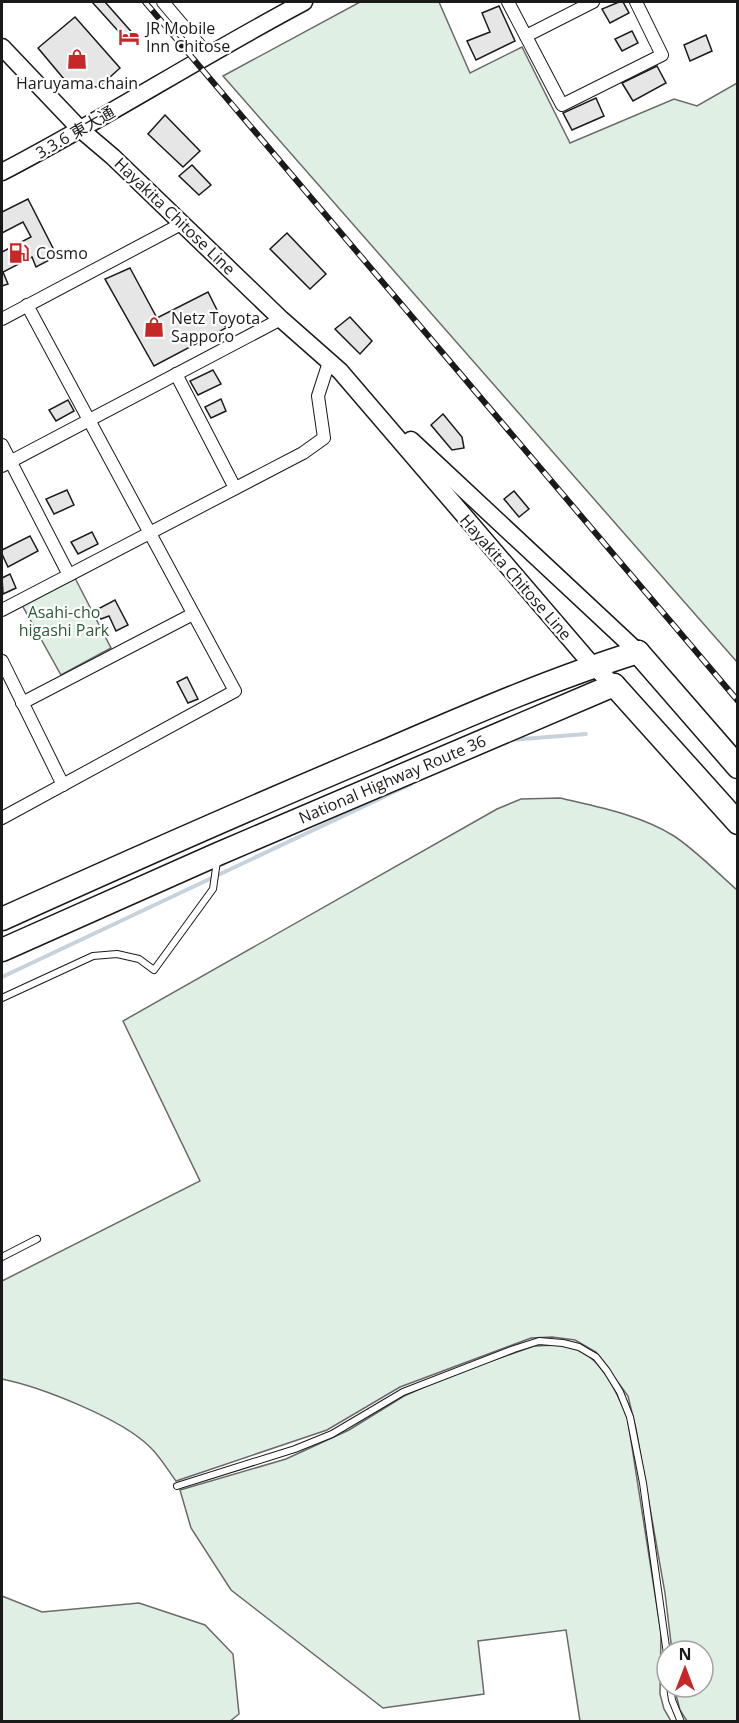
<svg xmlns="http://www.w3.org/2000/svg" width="739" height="1723" viewBox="0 0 739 1723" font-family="'Open Sans','Noto Sans JP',sans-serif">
  <rect width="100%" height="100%" fill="#fff"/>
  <!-- green -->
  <g fill="#e0efe3" stroke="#6a6a6a" stroke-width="1.5">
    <polygon points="360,2 439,2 470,73 522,47 570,143 674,99 697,106 737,83 737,662 223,76"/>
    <polygon points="75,578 111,648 61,675 22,605"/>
    <path d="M 560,798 C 598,807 641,815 674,836 C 694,849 719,874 737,890 L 737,1721 L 687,1721 L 680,1710 L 674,1687 L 703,1687 L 703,1651 L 672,1651 L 665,1593 L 636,1429 L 628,1396 L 596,1352 L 575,1340 L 552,1337 L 531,1338 L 400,1387 L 327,1430 L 176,1481 C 168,1470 160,1457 151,1448 C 123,1419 41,1387 2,1379 L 2,1281 L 200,1181 L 123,1021 L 497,809 L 521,799 Z"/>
    <path d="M 534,1346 C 544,1346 557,1344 567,1346 C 600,1353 614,1388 627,1415 L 661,1633 L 660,1694 L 664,1709 L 671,1721 L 580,1721 L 566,1630 L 478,1641 L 484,1694 L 383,1708 L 231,1590 L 191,1528 L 180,1490 L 286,1459 L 349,1430 L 404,1396 L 451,1375 Z"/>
    <polygon points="2,1596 42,1612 139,1603 205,1625 233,1654 239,1714 229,1722 2,1721"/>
  </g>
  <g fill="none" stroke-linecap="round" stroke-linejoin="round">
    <!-- stream -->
    <g stroke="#c6d2dc" stroke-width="4">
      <polyline points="510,740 586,734"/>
      <polyline points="2,977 411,784"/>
    </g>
  </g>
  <!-- building -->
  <g fill="#e6e6e6" stroke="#1a1a1a" stroke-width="1.5">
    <polygon points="92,2 105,2 136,37 129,43"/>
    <polygon points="619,2 623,2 629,13 610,23 602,9"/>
    <polygon points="499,6 515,41 476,60 467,41 490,32 482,13"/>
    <polygon points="75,17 120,68 99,87 69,85 38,48"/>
    <polygon points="632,31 638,43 622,51 615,39"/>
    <polygon points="706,35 712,51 690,61 684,45"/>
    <polygon points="657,66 666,83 633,101 622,83"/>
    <polygon points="596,98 604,116 572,130 563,113"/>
    <polygon points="165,115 200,151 183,167 148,134"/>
    <polygon points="192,165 211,185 199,195 179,176"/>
    <polygon points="28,199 57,256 36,267 32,257 3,272 8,284 2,286 2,252 31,237 23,222 2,233 2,212"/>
    <polygon points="287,233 326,274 310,289 270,249"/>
    <polygon points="130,268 157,318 208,292 226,328 154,366 105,279"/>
    <polygon points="350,317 372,341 360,354 335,329"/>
    <polygon points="213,370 221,384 198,395 190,381"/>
    <polygon points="221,399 226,411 211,418 205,407"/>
    <polygon points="68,400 74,411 56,421 49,410"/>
    <polygon points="443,414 462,437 464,448 452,450 431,425"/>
    <polygon points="67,490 74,505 54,514 46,499"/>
    <polygon points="514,491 529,509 519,517 504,499"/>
    <polygon points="92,532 98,544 78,554 71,542"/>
    <polygon points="30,536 38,551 8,567 2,554 2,550"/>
    <polygon points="10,574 16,588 3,594 2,578"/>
    <polygon points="115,600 128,625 116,631 109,616 101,619 96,610"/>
    <polygon points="187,677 198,699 188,703 177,682"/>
  </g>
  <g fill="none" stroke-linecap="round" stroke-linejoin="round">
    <!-- lane casing -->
    <g stroke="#1a1a1a" stroke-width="8">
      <g id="lane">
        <polyline points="2,998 93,956 117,954 139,959 154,970 213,889 217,861"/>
        <polyline points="2,1257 37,1239"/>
        <polyline points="177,1486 295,1449 332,1434 403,1392 514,1349 539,1341 563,1343 579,1347 596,1357 607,1371 620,1392 630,1417 643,1483 667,1654"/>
        <polyline points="670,1687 672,1700 681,1722"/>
      </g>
    </g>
    <!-- street casing -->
    <g stroke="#1a1a1a" stroke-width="14">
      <g id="street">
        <polyline points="163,2 207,54"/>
        <polyline points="508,2 562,105 662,55 636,2"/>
        <polyline points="526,36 593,2"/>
        <polyline points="2,319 183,223"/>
        <polyline points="176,374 235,488"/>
        <polyline points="2,445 69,575"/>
        <polyline points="2,466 281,319"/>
        <polyline points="2,610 303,453 324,438 318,396 329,362"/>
        <polyline points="2,661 63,785"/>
        <polyline points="22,703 193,614"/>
        <polyline points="2,818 235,691 27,305"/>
      </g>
    </g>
    <!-- secondary casing -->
    <g stroke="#1a1a1a" stroke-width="19">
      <g id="secondary">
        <polyline points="2,47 80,129 113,157 281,319 340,371 593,666 614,685"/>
        <path d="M 2,172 C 104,119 202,56 304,2"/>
        <polyline points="411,440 638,652"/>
      </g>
    </g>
    <!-- highway casing -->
    <g stroke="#1a1a1a" stroke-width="25">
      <g id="highway">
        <polyline points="638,652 738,767"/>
        <polyline points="614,685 738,823"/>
        <path d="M 2,919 C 126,863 250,808 376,755 C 462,718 548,680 638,652"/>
        <polyline points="2,950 218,854 614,685"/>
      </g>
    </g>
    <!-- lane -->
    <use href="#lane" stroke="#fff" stroke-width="6"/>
    <!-- street -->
    <use href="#street" stroke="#fff" stroke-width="12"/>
    <!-- secondary -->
    <use href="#secondary" stroke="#fff" stroke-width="16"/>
    <!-- highway -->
    <use href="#highway" stroke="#fff" stroke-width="22"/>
    <!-- rail casing -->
    <g stroke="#1a1a1a" stroke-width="6">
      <polyline id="rail" points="145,2 738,701"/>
    </g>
    <!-- rail -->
    <use href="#rail" stroke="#fff" stroke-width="4" stroke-dasharray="11" stroke-linecap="butt"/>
  </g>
  <!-- icons -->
  <defs>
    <g id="hotel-bare" transform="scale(1.62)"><path d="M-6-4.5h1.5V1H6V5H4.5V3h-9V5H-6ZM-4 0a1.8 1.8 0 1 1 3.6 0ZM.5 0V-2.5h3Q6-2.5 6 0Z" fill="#c62828" stroke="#fff" stroke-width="2.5" paint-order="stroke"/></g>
    <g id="shop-bare" transform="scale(1.62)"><path d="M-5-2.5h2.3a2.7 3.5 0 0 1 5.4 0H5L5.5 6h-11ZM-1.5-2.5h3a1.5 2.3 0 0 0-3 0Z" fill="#c62828" stroke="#fff" stroke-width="2.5" paint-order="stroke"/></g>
    <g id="fuel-bare" transform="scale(1.62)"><path d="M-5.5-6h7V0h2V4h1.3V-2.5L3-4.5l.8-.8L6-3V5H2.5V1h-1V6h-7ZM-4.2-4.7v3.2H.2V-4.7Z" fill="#c62828" stroke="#fff" stroke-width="2.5" paint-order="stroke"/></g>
  </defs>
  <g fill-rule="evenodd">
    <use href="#hotel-bare" x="129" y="37"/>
    <use href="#shop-bare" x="77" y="59"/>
    <use href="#fuel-bare" x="19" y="253"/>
    <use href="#shop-bare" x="154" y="327"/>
  </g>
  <g text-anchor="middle" stroke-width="4.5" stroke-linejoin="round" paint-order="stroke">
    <!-- poi labels -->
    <g font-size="16" fill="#1a1a1a" stroke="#fff" text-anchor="start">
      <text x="146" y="34">JR Mobile<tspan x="146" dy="18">Inn Chitose</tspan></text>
      <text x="77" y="89" text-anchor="middle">Haruyama chain</text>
      <text x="36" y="259">Cosmo</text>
      <text x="171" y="324">Netz Toyota<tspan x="171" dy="18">Sapporo</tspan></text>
    </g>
    <!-- street labels -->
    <g font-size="16" fill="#1a1a1a" stroke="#fff">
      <text transform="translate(75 132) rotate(-30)" y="6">3.3.6 東大通</text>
      <text transform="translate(175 216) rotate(44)" y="6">Hayakita Chitose Line</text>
      <text transform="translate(516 577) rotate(49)" y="6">Hayakita Chitose Line</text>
      <text transform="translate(392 779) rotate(-23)" y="6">National Highway Route 36</text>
    </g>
    <!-- park labels -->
    <g font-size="16" fill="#2b5a34" stroke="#fff">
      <text x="64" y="618">Asahi-cho<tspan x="64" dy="18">higashi Park</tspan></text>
    </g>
  </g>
  <!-- border -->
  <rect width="739" height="1723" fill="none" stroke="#1a1a1a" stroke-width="6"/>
  <!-- north arrow -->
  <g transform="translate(685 1669)"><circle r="28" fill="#ffffff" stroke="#a3a3a3" stroke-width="1.5"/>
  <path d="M0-4.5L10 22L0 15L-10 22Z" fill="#c62828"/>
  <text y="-9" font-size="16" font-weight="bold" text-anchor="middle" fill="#1a1a1a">N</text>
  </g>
</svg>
